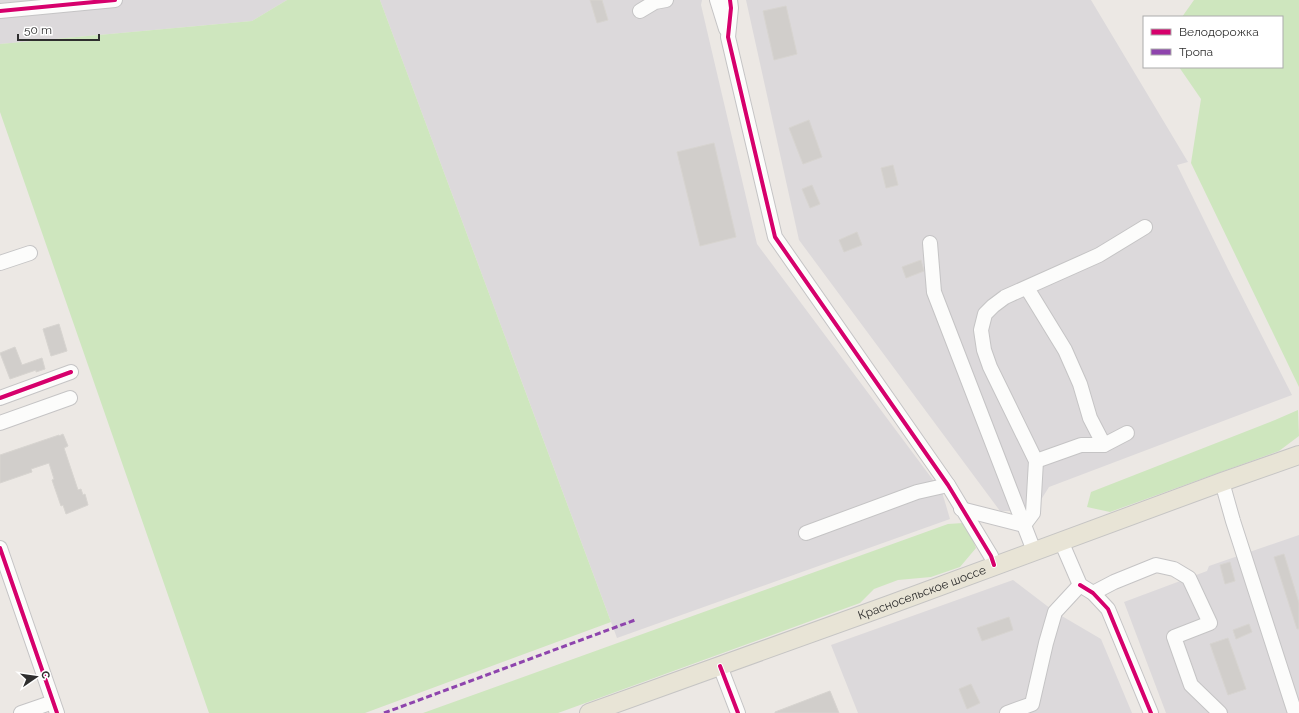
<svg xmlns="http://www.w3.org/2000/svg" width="1299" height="713" viewBox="0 0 1299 713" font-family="Raleway,sans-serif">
  <rect width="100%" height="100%" fill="#ece8e4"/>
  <!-- industrial -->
  <g fill="#dcd9db">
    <polygon points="0,0 287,0 252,21 0,44"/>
    <polygon points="380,0 702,0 701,5 757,244 942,492 950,519 617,638"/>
    <polygon points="746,0 1091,0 1188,162 1177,165 1228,269 1292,395 1049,487 1034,511 1000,511 799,240"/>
    <polygon points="1299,535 1299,713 1166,713 1124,602 1207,571 1209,566"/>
    <polygon points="1013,580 1055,612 1101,639 1132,713 858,713 831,645"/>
  </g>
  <!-- green -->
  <g fill="#cee6be">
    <polygon points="287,0 380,0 611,622 365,713 209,713 0,112 0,44 252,21"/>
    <polygon points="1194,0 1299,0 1299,387 1191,163 1201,99 1179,67 1282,67 1282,17 1182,17"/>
    <polygon points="1298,410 1299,436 1279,451 1110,512 1087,507 1091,492 1275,420"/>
    <polygon points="963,523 971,535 976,548 960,567 931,577 898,580 874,589 860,603 558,713 423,713 948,524"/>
  </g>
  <!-- building -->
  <g fill="#d1cecb" stroke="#d7d4d0">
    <polygon points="590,0 602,0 608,20 597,23"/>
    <polygon points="786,6 797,54 774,60 763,11"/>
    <polygon points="809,120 822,157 803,164 789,128"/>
    <polygon points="714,143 736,237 700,246 677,152"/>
    <polygon points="893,165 898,185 886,188 881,168"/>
    <polygon points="812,185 820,204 810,208 802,189"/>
    <polygon points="857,232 862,245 844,252 839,240"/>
    <polygon points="921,260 924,271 906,278 902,267"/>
    <polygon points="59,324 67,351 51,356 43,329"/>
    <polygon points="15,347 22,365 42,358 45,369 36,372 36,370 10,379 0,353"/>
    <polygon points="63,434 68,446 64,448 78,490 81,489 83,495 85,494 88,505 66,514 63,505 61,506 52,480 54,479 49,463 31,469 32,472 0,483 0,455 59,435 59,436"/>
    <polygon points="1284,554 1299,603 1299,629 1297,629 1274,557"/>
    <polygon points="1230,562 1235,581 1225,584 1220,565"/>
    <polygon points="1009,617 1013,630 982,641 977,628"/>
    <polygon points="1249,624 1252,632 1236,639 1233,630"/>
    <polygon points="1228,638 1246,689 1228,695 1210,644"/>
    <polygon points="971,684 980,703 967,709 959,689"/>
    <polygon points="830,691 839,713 775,713 775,712"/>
  </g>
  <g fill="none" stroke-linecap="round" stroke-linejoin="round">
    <!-- minor casing -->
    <g stroke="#c5c4c5" stroke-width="16">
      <g id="minor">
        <polyline points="717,0 726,29"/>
        <polyline points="730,0 731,8 728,37 775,237 948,485 991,556 994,565"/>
        <polyline points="0,11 115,0"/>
        <polyline points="640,11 655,2 666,0"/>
        <polyline points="930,243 934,292 1034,551"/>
        <polyline points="0,263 30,253"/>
        <polyline points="1027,288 1065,350 1080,384 1090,418 1104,445"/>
        <polyline points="0,398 71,372"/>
        <polyline points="0,423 70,398"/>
        <polyline points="1036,461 1081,445 1104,445 1127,433"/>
        <polyline points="1222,482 1233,521 1295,713"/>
        <polyline points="961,509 1024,525 1033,513 1036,461 990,367 984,350 981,330 985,314 993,306 1005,297 1099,255 1145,227"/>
        <polyline points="806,533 917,492 948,485"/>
        <polyline points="1061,541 1080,585 1093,593 1108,609 1151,713"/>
        <polyline points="0,548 57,713"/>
        <polyline points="1093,593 1114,582 1156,565 1174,569 1189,578 1210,623 1174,637 1191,685 1220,713"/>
        <polyline points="720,666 738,713"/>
        <polyline points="21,713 53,702"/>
        <polyline points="1007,713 1032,704 1046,643 1055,612 1080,585"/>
      </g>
    </g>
    <!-- major casing -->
    <g stroke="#c6c5c4" stroke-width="20">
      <g id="major">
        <path id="s1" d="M 589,713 L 889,605 L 1222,482 L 1299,455"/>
      </g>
    </g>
    <!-- minor -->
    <use href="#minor" stroke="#fcfcfb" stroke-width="14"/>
    <!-- major -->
    <use href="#major" stroke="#e8e4d6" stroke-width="18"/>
    <!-- quiet -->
    <polyline stroke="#8e44ad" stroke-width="3" stroke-dasharray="6 3" stroke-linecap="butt" points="384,713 635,620"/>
    <!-- cycleway casing -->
    <g stroke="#fff" stroke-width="6">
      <g id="cycleway">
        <polyline points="730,0 731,8 728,37 775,237 948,485 991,556 994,565"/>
        <polyline points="0,11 115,0"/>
        <polyline points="0,398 71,372"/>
        <polyline points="0,548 57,713"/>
        <polyline points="1080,585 1093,593 1108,609 1151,713"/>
        <polyline points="720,666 738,713"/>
      </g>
    </g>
    <!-- cycleway -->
    <use href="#cycleway" stroke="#d6006c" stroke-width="4"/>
  </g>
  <g text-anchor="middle" stroke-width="4" stroke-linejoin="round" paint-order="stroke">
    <!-- street labels -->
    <g font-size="12" fill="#2e2e2e" stroke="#fff">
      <text dy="4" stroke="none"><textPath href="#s1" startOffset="354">Красносельское шоссе</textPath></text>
    </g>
  </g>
  <!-- legend -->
  <rect x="1143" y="16" width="140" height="52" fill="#ffffff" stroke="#ababab"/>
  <rect x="1151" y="29" width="20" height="6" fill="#d6006c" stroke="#ababab"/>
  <text x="1179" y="36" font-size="12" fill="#2e2e2e">Велодорожка</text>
  <rect x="1151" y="49" width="20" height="6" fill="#8e44ad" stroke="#ababab"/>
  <text x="1179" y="56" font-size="12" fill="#2e2e2e">Тропа</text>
  <!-- north arrow -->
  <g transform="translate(36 677) rotate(77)" stroke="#ffffff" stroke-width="3" paint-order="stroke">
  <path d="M0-3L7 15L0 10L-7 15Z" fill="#2e2e2e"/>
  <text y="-6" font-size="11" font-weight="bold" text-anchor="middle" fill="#2e2e2e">С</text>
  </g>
  <!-- scale -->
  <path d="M18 34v6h81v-6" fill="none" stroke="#2e2e2e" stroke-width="2"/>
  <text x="24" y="34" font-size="12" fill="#2e2e2e" stroke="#ffffff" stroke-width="3" paint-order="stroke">50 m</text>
</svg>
